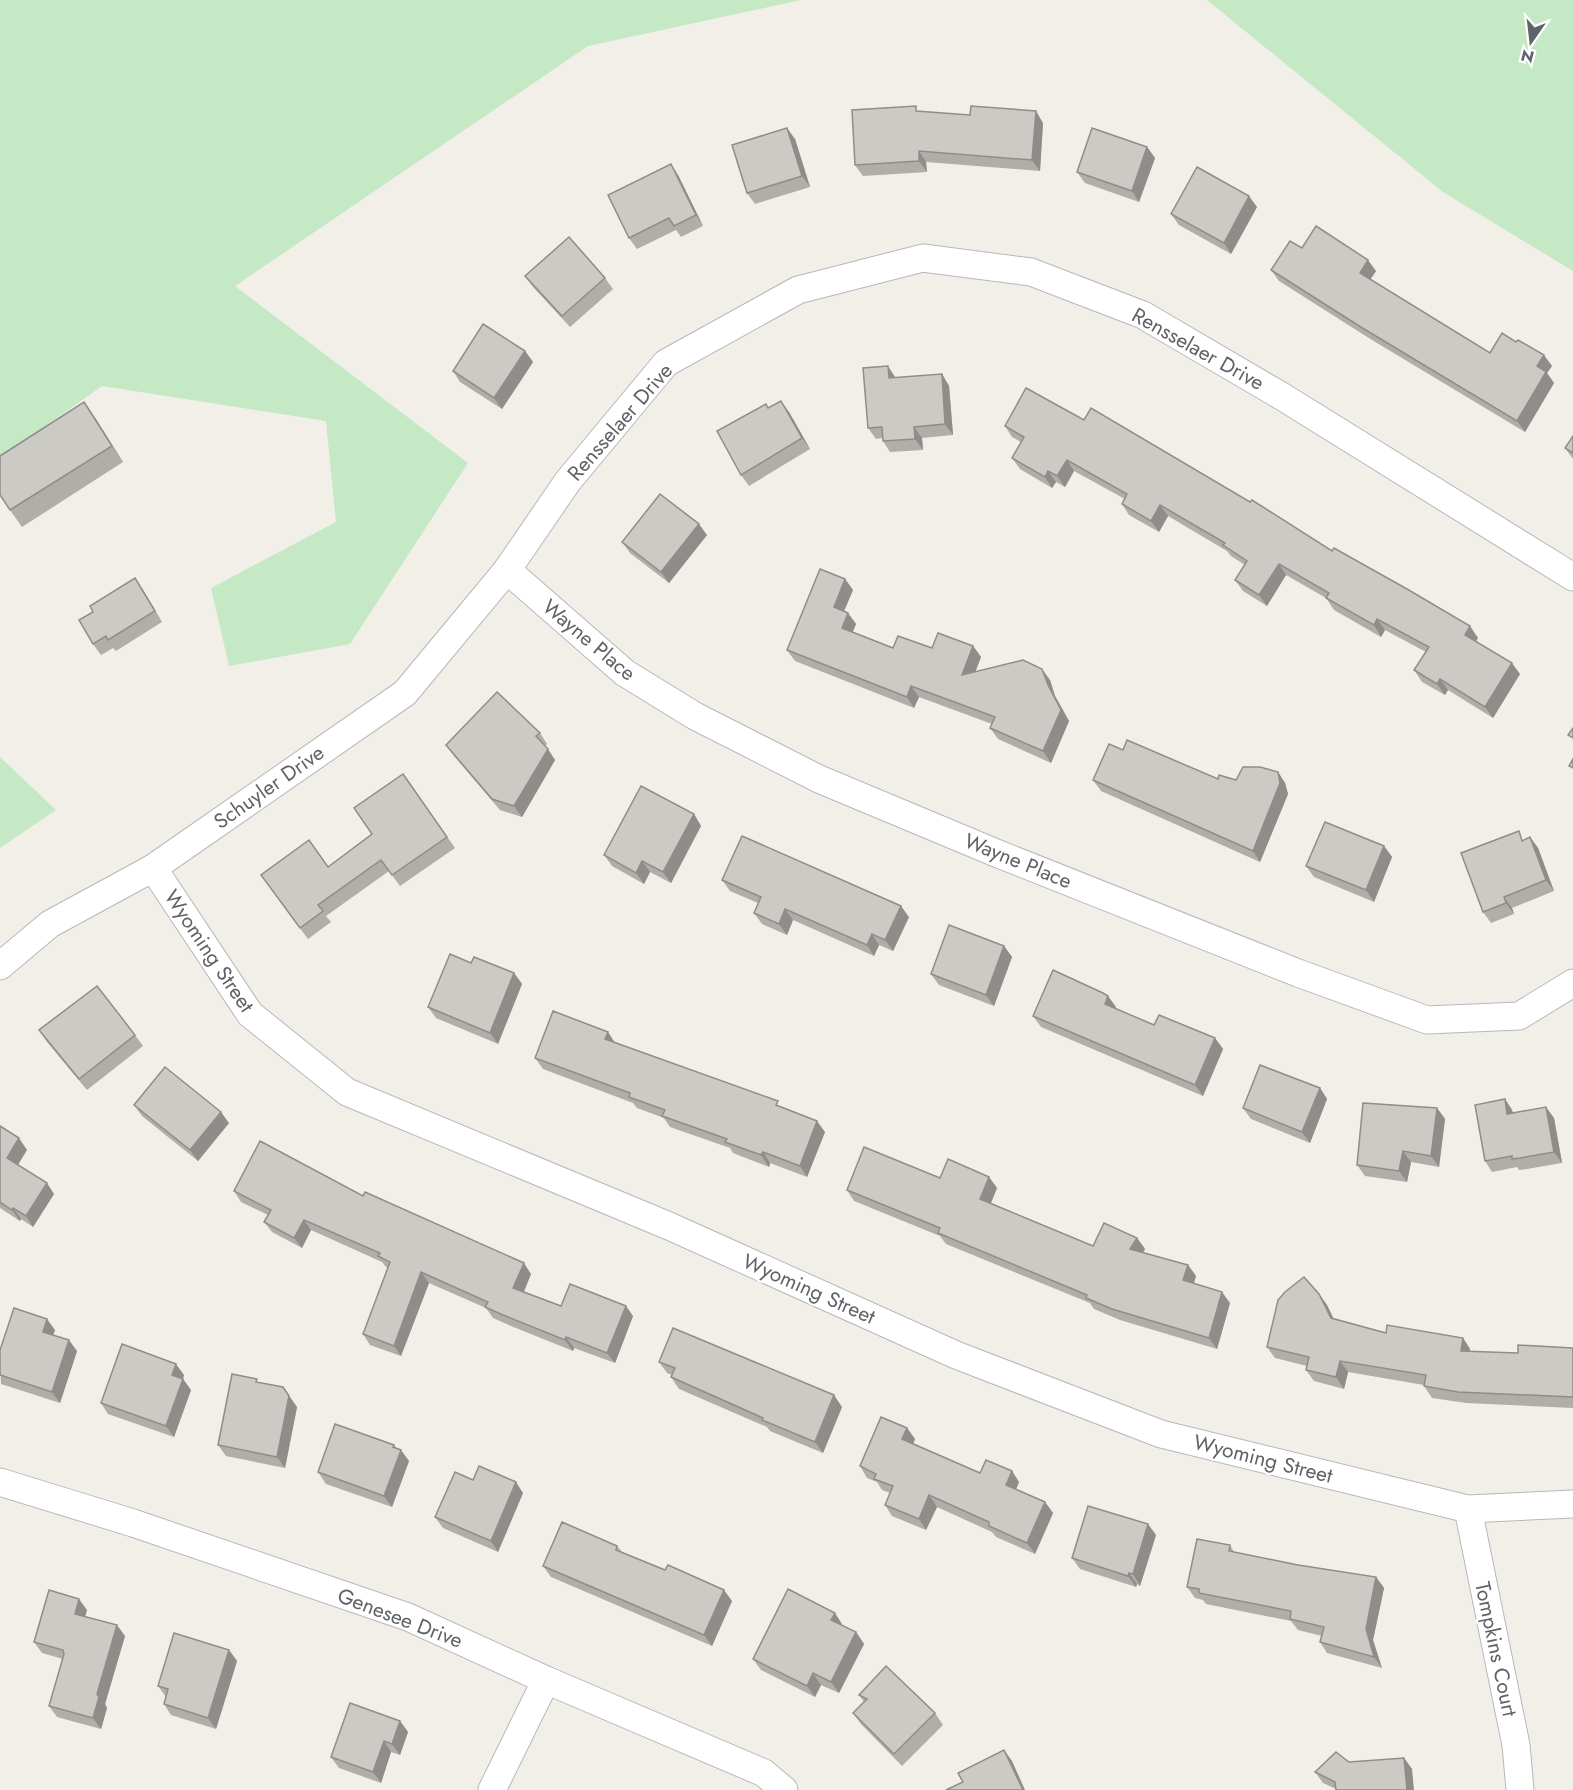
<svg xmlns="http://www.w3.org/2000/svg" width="1573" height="1790" viewBox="0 0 1573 1790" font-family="Jost,sans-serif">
  <rect width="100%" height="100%" fill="#f1efe8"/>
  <!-- green -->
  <g fill="#c5e8c5">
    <polygon points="0,0 801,0 588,46 235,286 468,463 350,644 229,666 211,588 336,522 326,421 102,386 0,458"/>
    <polygon points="1207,0 1573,0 1573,271 1443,192"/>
    <polygon points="0,757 56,810 0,848"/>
  </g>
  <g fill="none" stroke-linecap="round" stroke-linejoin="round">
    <!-- minor casing -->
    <g stroke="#b5b8bc" stroke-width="29">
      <g id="minor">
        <polyline points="507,570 625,673 695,716 819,779 996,853 1298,973 1427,1020 1519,1016 1573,983"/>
        <polyline points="153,868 250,1014 347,1092 669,1226 956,1355 1161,1434 1468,1509 1573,1504"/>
        <polyline points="0,966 50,924 153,868 405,693 507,570 568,481 666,363 798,290 923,258 1031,272 1143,315 1283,397 1573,577"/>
        <polyline points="0,1482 133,1523 408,1617 546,1680 764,1773 784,1790"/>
        <polyline points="1468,1509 1516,1745 1520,1790"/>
        <polyline points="492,1790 546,1680"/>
      </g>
    </g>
    <!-- minor -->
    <use href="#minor" stroke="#fff" stroke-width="27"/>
  </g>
  <!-- wall -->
  <g fill="#afaea9">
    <polygon points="1043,123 1040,171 926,162 927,172 863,176 855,165"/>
    <polygon points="795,139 810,187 755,204 747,193"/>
    <polygon points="1147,147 1155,158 1139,202 1085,183 1077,172"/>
    <polygon points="678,175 703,226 681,237 676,230 637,249 629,238"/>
    <polygon points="1257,207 1231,254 1179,225 1171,214"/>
    <polygon points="1302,248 1376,271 1370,280 1490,353 1552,366 1547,373 1554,383 1525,432 1372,340 1279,281 1271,270"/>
    <polygon points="525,276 605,278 613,289 570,327 533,287"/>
    <polygon points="525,351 533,362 502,409 460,382 453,371"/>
    <polygon points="942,374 949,386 953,435 922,438 923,450 890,452 883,441 882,438 876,439 868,428 896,378"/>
    <polygon points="84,402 123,462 22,527 10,510"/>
    <polygon points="768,408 789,412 810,449 749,486 741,475"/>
    <polygon points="1084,420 1332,551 1478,638 1476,641 1520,674 1493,718 1448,690 1445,695 1422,682 1414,670 1426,652 1385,630 1381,637 1334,610 1326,598 1286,575 1267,606 1243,591 1235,580 1245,565 1231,556 1227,551 1168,516 1159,532 1129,515 1122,504 1125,499 1074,471 1065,487 1056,482 1052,488 1020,469 1012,458 1021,442 1012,437 1005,426"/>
    <polygon points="1573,436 1573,459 1565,448"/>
    <polygon points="707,535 669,583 630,553 622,542"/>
    <polygon points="135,578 162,622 116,651 113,648 101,655 93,644 93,612"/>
    <polygon points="845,579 853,590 844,611 848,613 856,624 852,632 893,648 932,648 973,646 981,657 975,672 1050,680 1055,696 1069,721 1051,763 998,739 990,728 992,724 919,697 914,708 795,661 787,650"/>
    <polygon points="540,733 547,744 545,746 555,760 522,817 500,810 454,756 446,745"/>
    <polygon points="1123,750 1218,779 1236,780 1278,772 1285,783 1288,794 1260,862 1101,791 1093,780"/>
    <polygon points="403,774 455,848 400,886 389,871 326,916 331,922 308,939 261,875 328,867 372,834"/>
    <polygon points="694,814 701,826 671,883 650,872 644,884 612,866 604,855"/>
    <polygon points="1530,837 1538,848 1554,891 1512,908 1514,914 1491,923 1483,912 1524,839"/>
    <polygon points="1384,846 1392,857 1374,902 1314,877 1306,866"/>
    <polygon points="722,880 909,917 893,951 879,945 874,956 793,920 787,935 762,924 754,913 758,903 730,891"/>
    <polygon points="1004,946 1012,957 994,1006 939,985 931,974"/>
    <polygon points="471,963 514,973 522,984 498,1044 436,1018 428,1007"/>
    <polygon points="1116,1007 1115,1009 1154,1025 1215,1038 1223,1049 1203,1096 1041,1027 1033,1016"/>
    <polygon points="39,1030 135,1035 143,1046 87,1090 47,1042"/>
    <polygon points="608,1032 614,1042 782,1108 825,1132 807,1177 770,1163 769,1167 733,1153 730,1148 670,1127 664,1118 637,1108 633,1103 543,1069 535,1058"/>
    <polygon points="1320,1088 1327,1099 1310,1143 1251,1119 1243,1108"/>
    <polygon points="1505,1099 1512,1110 1513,1113 1554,1118 1562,1163 1527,1169 1519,1170 1517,1167 1492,1172 1485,1161"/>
    <polygon points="134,1105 229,1123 198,1161 142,1116"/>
    <polygon points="1437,1108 1445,1119 1439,1167 1411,1162 1407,1182 1365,1176 1357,1165"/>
    <polygon points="0,1126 27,1150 18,1165 54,1194 33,1227 21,1219 20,1221 0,1208"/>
    <polygon points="989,1177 997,1188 991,1203 1093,1246 1137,1238 1145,1249 1143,1253 1188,1265 1196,1276 1194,1283 1230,1303 1217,1349 1120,1320 1094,1309 1090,1303 946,1244 940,1236 854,1201 847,1190 940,1178"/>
    <polygon points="234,1191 363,1196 531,1274 524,1292 561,1306 633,1316 615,1363 574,1348 573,1351 511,1326 493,1318 486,1308 429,1283 401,1356 370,1345 363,1334 388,1268 386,1267 382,1262 311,1230 302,1248 272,1232 264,1222 268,1215 241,1202"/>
    <polygon points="1319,1294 1327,1305 1334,1319 1386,1333 1463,1338 1470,1349 1470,1351 1518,1353 1573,1348 1573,1408 1466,1403 1432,1398 1424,1386 1424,1385 1348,1372 1344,1389 1314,1381 1306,1370 1307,1366 1275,1358 1267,1347"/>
    <polygon points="55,1330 53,1335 77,1351 60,1403 1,1384 0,1350"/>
    <polygon points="659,1362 842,1407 823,1453 770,1431 767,1427 679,1389 671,1377 672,1375 667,1373"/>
    <polygon points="184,1375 183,1379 191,1390 174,1437 108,1414 101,1403"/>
    <polygon points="259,1383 297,1407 285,1468 226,1456 218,1445"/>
    <polygon points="907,1428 915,1439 913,1444 980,1473 1012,1471 1019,1482 1016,1490 1045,1502 1053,1513 1035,1554 996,1537 992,1532 937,1507 926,1530 892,1516 885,1505 890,1493 882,1490 877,1482 867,1478 860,1466"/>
    <polygon points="396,1448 409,1461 392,1507 326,1484 318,1472"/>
    <polygon points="523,1493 498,1552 443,1528 435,1517"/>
    <polygon points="1156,1535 1140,1586 1137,1584 1136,1587 1080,1569 1072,1558"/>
    <polygon points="1230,1545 1234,1552 1298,1565 1376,1577 1384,1588 1373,1640 1382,1668 1327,1653 1320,1642 1322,1636 1298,1630 1291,1621 1206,1604 1203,1600 1195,1598 1187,1587"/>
    <polygon points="617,1546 622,1552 732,1601 712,1646 551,1577 543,1566"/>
    <polygon points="87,1610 85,1616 125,1636 105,1704 107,1708 101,1729 57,1717 49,1706 63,1659 42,1653 34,1642"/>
    <polygon points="842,1624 842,1625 856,1632 864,1644 839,1693 821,1685 815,1697 761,1670 753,1659"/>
    <polygon points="229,1650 237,1661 216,1729 171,1715 164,1704 166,1697 158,1686"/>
    <polygon points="859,1695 935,1713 943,1725 902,1766 861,1724 853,1713 864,1702"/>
    <polygon points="400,1721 408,1732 400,1755 391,1752 381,1783 339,1768 331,1757"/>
    <polygon points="1404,1758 1412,1769 1336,1789 1323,1783 1315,1772 1349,1762"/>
  </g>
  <!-- shaded-wall -->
  <g fill="#8f8d8a">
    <polygon points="1036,111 1043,123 1040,171 1032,160"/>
    <polygon points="787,128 795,139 810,187 802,176"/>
    <polygon points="1147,147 1155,158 1139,202 1132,191"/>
    <polygon points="919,151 926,162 927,172 919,161"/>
    <polygon points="671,164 678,175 703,226 696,215"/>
    <polygon points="1249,196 1257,207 1231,254 1224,243"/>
    <polygon points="1368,260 1376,271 1367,284 1360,273"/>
    <polygon points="525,351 533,362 502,409 494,398"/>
    <polygon points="1544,355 1552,366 1547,373 1554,383 1525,432 1517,421 1537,366"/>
    <polygon points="888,366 895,377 897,389 889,378"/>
    <polygon points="942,374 949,386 953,435 945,424"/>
    <polygon points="781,401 789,412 810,449 802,438"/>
    <polygon points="84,402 96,419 123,462 112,446"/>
    <polygon points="914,427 922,438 923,450 915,439"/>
    <polygon points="1067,460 1074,471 1065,487 1057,476"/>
    <polygon points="1048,471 1056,482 1052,488 1045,477"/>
    <polygon points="1160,505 1168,516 1159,532 1151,521"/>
    <polygon points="699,524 707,535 669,583 661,572"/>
    <polygon points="1279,564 1286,575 1267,606 1259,595"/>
    <polygon points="135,578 143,590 162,622 155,611"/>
    <polygon points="845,579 853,590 841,618 834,607"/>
    <polygon points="848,613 856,624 850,639 842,628"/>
    <polygon points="1377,619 1385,630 1381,637 1374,625"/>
    <polygon points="1470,626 1478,638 1473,646 1465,635"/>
    <polygon points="973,646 981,657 970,686 962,675"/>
    <polygon points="1512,663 1520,674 1493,718 1485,707"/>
    <polygon points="1042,669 1050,680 1055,696 1069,721 1051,763 1043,751 1048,685"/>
    <polygon points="1440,679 1448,690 1445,695 1437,684"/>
    <polygon points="911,686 919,697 914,708 907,697"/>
    <polygon points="548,749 555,760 522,817 514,806"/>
    <polygon points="1278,772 1285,783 1288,794 1260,862 1253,851"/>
    <polygon points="694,814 701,826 671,883 663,872"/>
    <polygon points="1530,837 1538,848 1554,891 1546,880"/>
    <polygon points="1384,846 1392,857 1374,902 1366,890"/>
    <polygon points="642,861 650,872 644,884 636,873"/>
    <polygon points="1504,897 1512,908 1514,914 1506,903"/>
    <polygon points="901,906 909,917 893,951 885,940"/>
    <polygon points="785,909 793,920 787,935 779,924"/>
    <polygon points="872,934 879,945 874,956 867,945"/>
    <polygon points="1004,946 1012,957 994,1006 986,995"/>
    <polygon points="514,973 522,984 498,1044 490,1033"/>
    <polygon points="1108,996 1116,1007 1113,1015 1105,1004"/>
    <polygon points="608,1032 615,1043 605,1039"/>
    <polygon points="1215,1038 1223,1049 1203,1096 1195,1085"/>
    <polygon points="1320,1088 1327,1099 1310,1143 1302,1132"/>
    <polygon points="1505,1099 1512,1110 1515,1125 1507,1114"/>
    <polygon points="1546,1107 1554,1118 1562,1163 1554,1152"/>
    <polygon points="1437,1108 1445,1119 1439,1167 1431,1156"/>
    <polygon points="221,1112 229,1123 198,1161 190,1150"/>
    <polygon points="817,1121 825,1132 807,1177 800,1166"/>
    <polygon points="19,1138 27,1150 15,1169 7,1158"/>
    <polygon points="1403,1151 1411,1162 1407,1182 1399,1171"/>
    <polygon points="763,1152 770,1163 769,1167 761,1155"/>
    <polygon points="989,1177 997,1188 988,1210 980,1199"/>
    <polygon points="47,1183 54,1194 33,1227 26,1216"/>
    <polygon points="13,1208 21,1219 20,1221 12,1210"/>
    <polygon points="304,1220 311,1230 302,1248 294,1238"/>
    <polygon points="1137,1238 1145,1249 1138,1260 1130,1249"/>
    <polygon points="524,1263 531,1274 521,1298 513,1288"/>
    <polygon points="1188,1265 1196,1276 1191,1291 1183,1280"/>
    <polygon points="421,1272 429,1283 401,1356 394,1346"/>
    <polygon points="1222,1292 1230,1303 1217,1349 1209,1338"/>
    <polygon points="1319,1294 1327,1305 1338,1329 1331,1318"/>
    <polygon points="626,1306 633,1316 615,1363 607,1353"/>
    <polygon points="47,1319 55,1330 50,1343 43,1332"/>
    <polygon points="566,1337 574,1348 573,1351 565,1340"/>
    <polygon points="1463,1338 1470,1349 1468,1362 1461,1351"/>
    <polygon points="69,1340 77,1351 60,1403 52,1392"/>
    <polygon points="1340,1361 1348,1372 1344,1389 1336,1377"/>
    <polygon points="176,1364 184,1375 180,1386 172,1375"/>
    <polygon points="183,1379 191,1390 174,1437 166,1426"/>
    <polygon points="283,1387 297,1407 285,1468 277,1457"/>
    <polygon points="834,1395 842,1407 823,1453 815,1442"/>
    <polygon points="907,1428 915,1439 910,1451 902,1439"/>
    <polygon points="394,1445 400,1454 401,1450 409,1461 392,1507 384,1496"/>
    <polygon points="1012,1471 1019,1482 1013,1496 1006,1485"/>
    <polygon points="516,1482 523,1493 498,1552 491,1541"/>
    <polygon points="929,1495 937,1507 926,1530 919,1519"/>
    <polygon points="1045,1502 1053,1513 1035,1554 1027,1543"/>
    <polygon points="1148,1524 1156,1535 1140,1586 1133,1574"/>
    <polygon points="1129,1573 1137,1584 1136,1587 1128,1576"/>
    <polygon points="1376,1577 1384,1588 1373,1640 1382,1668 1374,1657 1366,1629"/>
    <polygon points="724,1590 732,1601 712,1646 704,1635"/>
    <polygon points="79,1599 87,1610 83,1625 75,1614"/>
    <polygon points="835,1613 842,1624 839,1631 831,1620"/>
    <polygon points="117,1625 125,1636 105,1704 107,1708 101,1729 93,1718 97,1694"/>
    <polygon points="856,1632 864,1644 839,1693 831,1682"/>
    <polygon points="229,1650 237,1661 216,1729 208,1718"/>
    <polygon points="813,1673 821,1685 815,1697 807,1686"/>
    <polygon points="400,1721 408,1732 400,1755 392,1744"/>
    <polygon points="384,1741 391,1752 381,1783 373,1772"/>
    <polygon points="1004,1750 1012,1761 1025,1790 1023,1790"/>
    <polygon points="1404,1758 1412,1769 1414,1790 1407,1790"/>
  </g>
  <!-- building -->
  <g fill="#cccac5" stroke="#8f8d8a" stroke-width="1.5">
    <polygon points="916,106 916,111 970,115 971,106 1036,111 1032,160 919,151 919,161 855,165 852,110"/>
    <polygon points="787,128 802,176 747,193 732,145"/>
    <polygon points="1092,128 1147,147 1132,191 1077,172"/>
    <polygon points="671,164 696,215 674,226 669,218 629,238 608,195"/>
    <polygon points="1197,167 1249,196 1224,243 1171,214"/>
    <polygon points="1316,226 1368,260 1360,273 1490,353 1502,333 1516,342 1518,340 1544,355 1537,366 1546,372 1517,421 1364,329 1271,270 1290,241 1302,248"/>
    <polygon points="569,237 605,278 562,316 525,276"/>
    <polygon points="483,324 525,351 494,398 453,371"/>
    <polygon points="888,366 889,378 942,374 945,424 914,427 915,439 883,441 882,427 868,428 863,368"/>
    <polygon points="1026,388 1084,420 1091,408 1250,502 1252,500 1332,551 1334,548 1407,589 1470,626 1465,635 1512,663 1485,707 1440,679 1437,684 1414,670 1429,647 1377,619 1374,625 1326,598 1329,593 1279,564 1259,595 1235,580 1247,561 1223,545 1225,543 1160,505 1151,521 1122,504 1127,494 1067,460 1057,476 1048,471 1045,477 1012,458 1024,437 1005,426"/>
    <polygon points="781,401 802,438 741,475 717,431 766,404 768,408"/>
    <polygon points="84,402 112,446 10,510 0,495 0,456"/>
    <polygon points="1573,436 1573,453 1565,448"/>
    <polygon points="660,494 699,524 661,572 622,542"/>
    <polygon points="820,569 845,579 834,607 848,613 842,628 893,648 898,636 932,648 938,633 973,646 962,675 1023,660 1042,669 1048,685 1061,710 1043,751 990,728 995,717 911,686 907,697 787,650"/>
    <polygon points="135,578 155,611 108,640 106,636 93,644 79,620 93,612 90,606"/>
    <polygon points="497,692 540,733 536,736 548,749 514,806 492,799 446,745"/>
    <polygon points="1573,728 1573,738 1568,735"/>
    <polygon points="1127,740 1218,779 1219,775 1236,780 1243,767 1260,767 1278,772 1280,783 1253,851 1093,780 1109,744 1123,750"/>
    <polygon points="1573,759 1573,768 1569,766"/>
    <polygon points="403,774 447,837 392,875 381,860 318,905 323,911 300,928 261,875 309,840 328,867 372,834 354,808"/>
    <polygon points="641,786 694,814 663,872 642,861 636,873 604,855"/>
    <polygon points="1325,822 1384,846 1366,890 1306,866"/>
    <polygon points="1519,831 1522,841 1530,837 1546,880 1504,897 1506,903 1483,912 1461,853"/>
    <polygon points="742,836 901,906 885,940 872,934 867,945 785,909 779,924 754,913 761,897 722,880"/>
    <polygon points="949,925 1004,946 986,995 931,974"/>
    <polygon points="450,954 471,963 474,957 514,973 490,1033 428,1007"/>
    <polygon points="1053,970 1103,993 1108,996 1105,1004 1154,1025 1159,1015 1215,1038 1195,1085 1033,1016"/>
    <polygon points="97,986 135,1035 79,1079 39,1030"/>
    <polygon points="553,1011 608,1032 605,1039 778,1101 776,1105 817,1121 800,1166 763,1152 761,1155 725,1142 727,1139 662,1116 665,1110 629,1097 630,1093 535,1058"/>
    <polygon points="1260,1065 1320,1088 1302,1132 1243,1108"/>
    <polygon points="165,1067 221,1112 190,1150 134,1105"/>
    <polygon points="1505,1099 1507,1114 1546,1107 1554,1152 1520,1158 1512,1159 1512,1156 1485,1161 1475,1105"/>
    <polygon points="1363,1103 1437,1108 1431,1156 1403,1151 1399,1171 1357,1165"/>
    <polygon points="0,1126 19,1138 7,1158 47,1183 26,1216 13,1208 12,1210 0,1202"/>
    <polygon points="260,1141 363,1196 365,1192 524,1263 513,1288 561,1306 570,1284 626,1306 607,1353 566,1337 565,1340 503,1315 485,1307 488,1302 421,1272 394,1346 363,1334 390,1262 378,1256 380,1253 304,1220 294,1238 264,1222 271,1210 234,1191"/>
    <polygon points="864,1147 940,1178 948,1159 989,1177 980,1199 1093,1246 1104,1223 1137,1238 1130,1249 1188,1265 1183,1280 1222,1292 1209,1338 1112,1309 1086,1298 1087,1295 938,1233 940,1228 847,1190"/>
    <polygon points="1304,1277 1319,1294 1331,1318 1386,1333 1387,1325 1463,1338 1461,1351 1518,1353 1518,1345 1573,1348 1573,1397 1458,1392 1424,1386 1426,1375 1340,1361 1336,1377 1306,1370 1309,1357 1267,1347 1278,1300 1285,1292"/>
    <polygon points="14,1308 47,1319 43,1332 69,1340 52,1392 0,1375 0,1350"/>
    <polygon points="673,1328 834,1395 815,1442 762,1420 763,1418 671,1377 675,1368 659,1362"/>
    <polygon points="122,1344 176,1364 172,1375 183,1379 166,1426 101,1403"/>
    <polygon points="232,1374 257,1379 256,1382 283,1387 289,1396 277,1457 218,1445"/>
    <polygon points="881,1417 907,1428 902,1439 980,1473 986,1460 1012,1471 1006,1485 1045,1502 1027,1543 989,1526 989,1522 929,1495 919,1519 885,1505 893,1486 874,1479 876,1474 860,1466"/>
    <polygon points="335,1424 394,1445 393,1447 401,1450 384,1496 318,1472"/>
    <polygon points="479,1466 516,1482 491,1541 435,1517 455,1472 473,1480"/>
    <polygon points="1088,1506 1148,1524 1133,1574 1129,1573 1128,1576 1072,1558"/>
    <polygon points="562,1522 617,1546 616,1550 665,1570 668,1565 724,1590 704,1635 543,1566"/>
    <polygon points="1197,1539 1230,1545 1229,1551 1298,1565 1376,1577 1366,1629 1374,1657 1320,1642 1324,1627 1290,1619 1291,1611 1199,1593 1199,1589 1187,1587"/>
    <polygon points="788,1589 835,1613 831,1620 856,1632 831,1682 813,1673 807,1686 753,1659"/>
    <polygon points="49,1590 79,1599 75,1614 117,1625 97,1694 99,1697 93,1718 49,1706 64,1654 63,1650 34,1642"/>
    <polygon points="174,1633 229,1650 208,1718 164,1704 168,1689 158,1686"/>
    <polygon points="886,1666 935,1713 894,1754 853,1713 867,1699 859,1695"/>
    <polygon points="350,1703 400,1721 392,1744 384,1741 373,1772 331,1757"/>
    <polygon points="1004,1750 1023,1790 946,1790 963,1782 958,1773"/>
    <polygon points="1336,1752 1349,1762 1404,1758 1407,1790 1336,1790 1335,1782 1315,1772"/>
  </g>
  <g text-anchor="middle" stroke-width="4.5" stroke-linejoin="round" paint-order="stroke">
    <!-- street labels -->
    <g font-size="21" fill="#5f6368" stroke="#fff">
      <text transform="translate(1198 349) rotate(29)" y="7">Rensselaer Drive</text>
      <text transform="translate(620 422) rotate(-49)" y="7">Rensselaer Drive</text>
      <text transform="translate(589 640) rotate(40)" y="7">Wayne Place</text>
      <text transform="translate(269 787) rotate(-35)" y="7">Schuyler Drive</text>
      <text transform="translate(1018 861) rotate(22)" y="7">Wayne Place</text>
      <text transform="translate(209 951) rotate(56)" y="7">Wyoming Street</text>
      <text transform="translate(809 1289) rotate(24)" y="7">Wyoming Street</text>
      <text transform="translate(1263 1459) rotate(14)" y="7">Wyoming Street</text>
      <text transform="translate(400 1618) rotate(21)" y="7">Genesee Drive</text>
      <text transform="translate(1496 1649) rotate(78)" y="7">Tompkins Court</text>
    </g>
  </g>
  <!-- north arrow -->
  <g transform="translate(1531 42) rotate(194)" stroke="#ffffff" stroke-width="4.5" paint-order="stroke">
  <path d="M0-4.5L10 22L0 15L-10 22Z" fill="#5f6368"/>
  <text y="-9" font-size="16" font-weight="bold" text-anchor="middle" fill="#5f6368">N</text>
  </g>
</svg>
